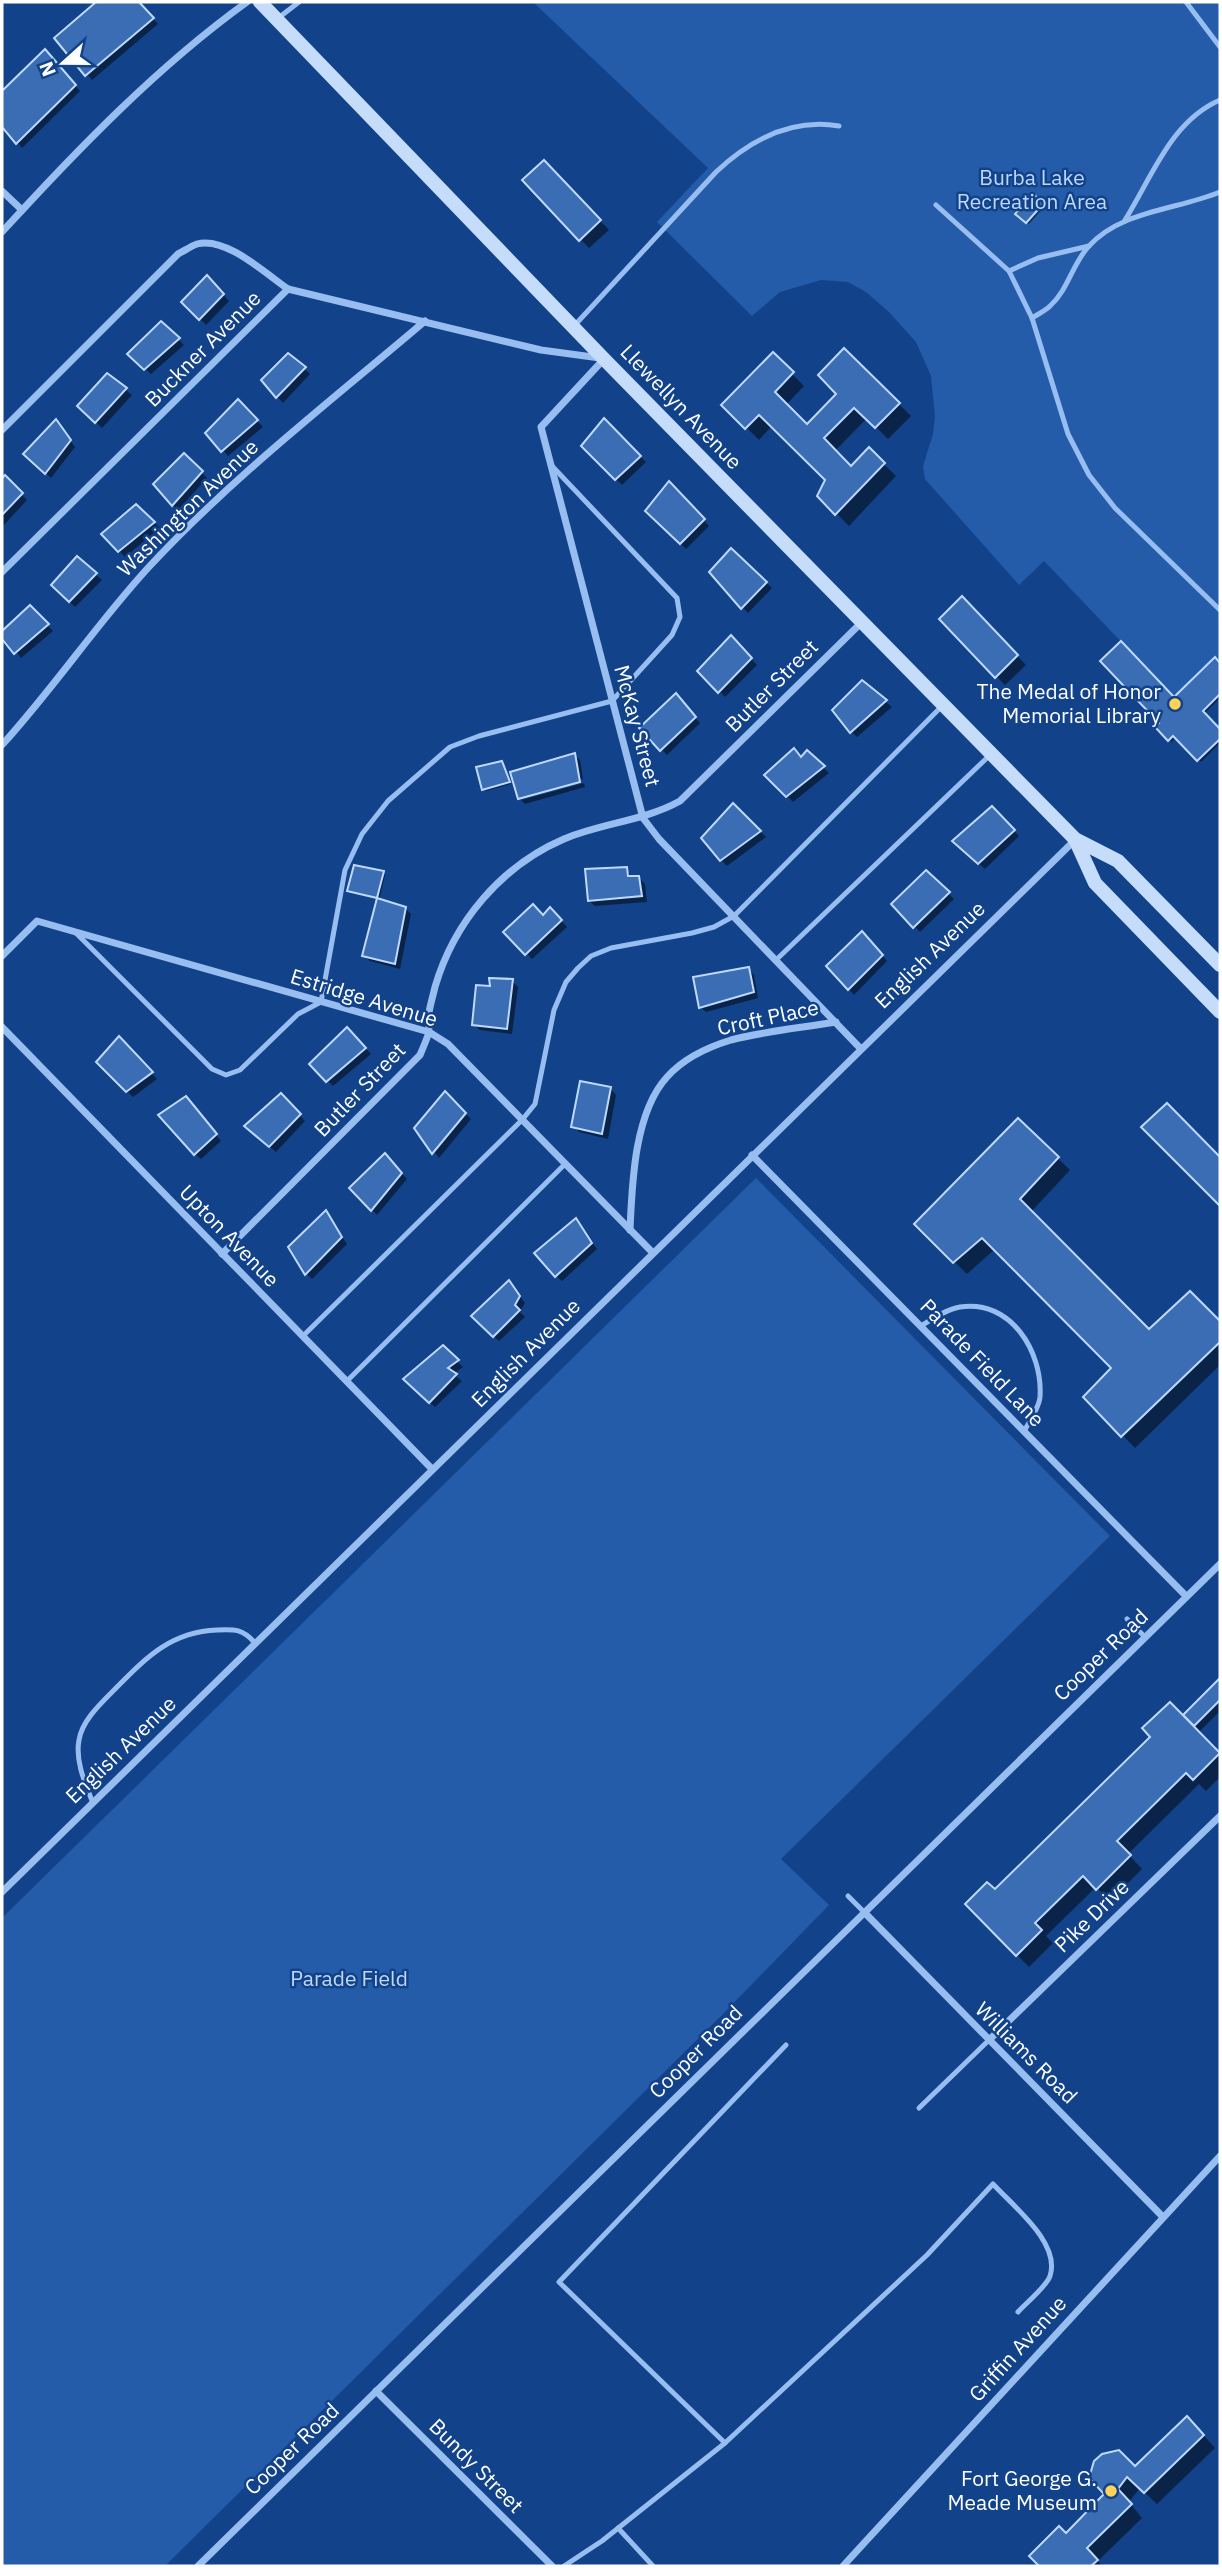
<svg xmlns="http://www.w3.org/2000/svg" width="1222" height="2568" viewBox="0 0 1222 2568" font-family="'IBM Plex Sans',sans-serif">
  <rect width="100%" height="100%" fill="#12438a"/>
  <!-- green -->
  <g fill="#245ca9">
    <polygon points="533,2 1220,2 1220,662 1216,658 1174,697 1044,561 1019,585 925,479 923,466 933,434 935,416 931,376 916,342 888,311 866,292 848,282 821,280 780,292 752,316 657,222 708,168"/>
    <polygon points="756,1178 1110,1536 781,1859 829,1905 723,2014 165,2566 2,2566 2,1918"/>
  </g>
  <!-- shadow -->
  <g fill="#0007">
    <polygon points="98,2 137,2 158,24 92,80 56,38"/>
    <polygon points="45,51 80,91 22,148 2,124 2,94"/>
    <polygon points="544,162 609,230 589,248 524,181"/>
    <polygon points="1033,195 1045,206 1029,224 1018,214"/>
    <polygon points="207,277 229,301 206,325 184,302"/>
    <polygon points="161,323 184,345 151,374 129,354"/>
    <polygon points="844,351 911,416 888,439 867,418 834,452 851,468 869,450 896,476 849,526 819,496 827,480 772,426 759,440 724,405 773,355 804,386 786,405 807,426 839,394"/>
    <polygon points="288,355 310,374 283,403 263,380"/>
    <polygon points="108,376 132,395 102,428 79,406"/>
    <polygon points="238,402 263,427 228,456 208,433"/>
    <polygon points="56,421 75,447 51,478 26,454"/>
    <polygon points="604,421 646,462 622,485 583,446"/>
    <polygon points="184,455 207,478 178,510 173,505"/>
    <polygon points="5,478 27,500 2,527 2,481"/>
    <polygon points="669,484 709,526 686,549 647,511"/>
    <polygon points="136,506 160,528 125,557 104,534"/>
    <polygon points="731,551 772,588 748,613 742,607"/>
    <polygon points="77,559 102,580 75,607 53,585"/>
    <polygon points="962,599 1026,665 1005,685 941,619"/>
    <polygon points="30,608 53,631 21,658 2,634"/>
    <polygon points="731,638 757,665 725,697 699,671"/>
    <polygon points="1215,660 1220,665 1220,698 1204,714 1220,731 1220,743 1201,762 1176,737 1172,742 1169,739 1162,723 1174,700"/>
    <polygon points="862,683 892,707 857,737 851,731"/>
    <polygon points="681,701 700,723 667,755 641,728"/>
    <polygon points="807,752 829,773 793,802 766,775 802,759"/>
    <polygon points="574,755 580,760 583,779 519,798 512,773"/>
    <polygon points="501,762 511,784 486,791 484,789"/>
    <polygon points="584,783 585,787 525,804 521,800"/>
    <polygon points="733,806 766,837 727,866 721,860"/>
    <polygon points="992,808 1019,836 985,869 960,847"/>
    <polygon points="626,868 632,878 639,878 645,884 647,902 595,906 589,901"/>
    <polygon points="926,872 954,899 920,932 893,904"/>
    <polygon points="383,873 385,875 379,901 405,908 411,914 400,969 370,961 364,956 379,899 349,891"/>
    <polygon points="550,909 567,927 532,959 506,932 544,917"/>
    <polygon points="868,939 887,961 854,995 828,966"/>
    <polygon points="749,969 754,975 758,998 706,1012 700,1007"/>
    <polygon points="512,981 518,987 512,1034 480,1030 474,1025 491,987"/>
    <polygon points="347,1029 371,1054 333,1086 312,1064"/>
    <polygon points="119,1039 157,1079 133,1097 98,1062"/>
    <polygon points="611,1089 616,1095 608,1139 579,1132 573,1126"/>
    <polygon points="445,1094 471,1119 439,1158 416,1128"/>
    <polygon points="281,1095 305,1121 276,1152 252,1132"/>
    <polygon points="192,1104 221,1141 201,1159 195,1154"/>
    <polygon points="1018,1120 1070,1170 1031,1212 1149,1332 1190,1293 1220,1323 1220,1365 1135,1448 1085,1397 1114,1368 995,1249 967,1274 916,1224"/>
    <polygon points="391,1161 407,1179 377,1215 351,1188"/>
    <polygon points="326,1213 347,1244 312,1279 306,1273"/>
    <polygon points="576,1220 597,1249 562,1281 556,1276"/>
    <polygon points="514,1288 525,1303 520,1312 525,1317 499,1341 473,1316"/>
    <polygon points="443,1348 463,1367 453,1374 462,1381 435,1407 405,1379"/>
    <polygon points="1220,1681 1220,1711 1198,1733 1220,1756 1220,1777 1206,1791 1199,1784 1128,1854 1142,1869 1110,1901 1096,1887 1046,1936 1053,1943 1029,1967 967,1904 995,1892"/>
    <polygon points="1199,2430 1215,2448 1157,2504 1140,2488 1129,2502 1142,2518 1098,2561 1102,2566 1041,2566 1031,2556 1066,2535 1135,2468"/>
  </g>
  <!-- building -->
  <g fill="#3a6db3" stroke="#bed9fc" stroke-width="2">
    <polygon points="96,2 139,2 154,18 85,76 54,38"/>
    <polygon points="45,49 76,85 16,144 2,127 2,91"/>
    <polygon points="544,160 601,220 579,241 522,180"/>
    <polygon points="1032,193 1044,203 1026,223 1015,214"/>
    <polygon points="207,275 224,294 199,320 181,302"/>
    <polygon points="161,321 180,338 144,370 127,354"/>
    <polygon points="844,348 900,403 875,428 854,408 824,438 851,466 869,447 885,463 835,515 817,496 825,480 759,415 745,429 721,405 773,352 794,372 775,392 807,424 836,394 818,375"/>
    <polygon points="288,353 306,367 276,398 261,380"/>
    <polygon points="107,373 127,388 95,423 77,406"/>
    <polygon points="238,399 258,420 221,452 205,433"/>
    <polygon points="604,418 641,456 615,480 581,446"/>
    <polygon points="56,419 71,440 45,474 23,454"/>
    <polygon points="184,453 203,471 172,506 153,484"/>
    <polygon points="5,475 23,493 2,515 2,478"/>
    <polygon points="669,481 705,519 680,544 645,511"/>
    <polygon points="136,504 155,522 118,552 101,534"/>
    <polygon points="731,548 767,582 741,609 709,572"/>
    <polygon points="77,556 97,573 69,602 51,585"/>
    <polygon points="962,596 1018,655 995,678 939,619"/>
    <polygon points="30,605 49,624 14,654 2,639 2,631"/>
    <polygon points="731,635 752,658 718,693 697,671"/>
    <polygon points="1121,641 1174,697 1215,657 1220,663 1220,694 1203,711 1220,729 1220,739 1197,761 1173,736 1168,741 1155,727 1159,723 1100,661"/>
    <polygon points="862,680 887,700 850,733 832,710"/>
    <polygon points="676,693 696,717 660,751 639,728"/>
    <polygon points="794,748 801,757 807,750 825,766 786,797 764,775"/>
    <polygon points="575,753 580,782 518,799 510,772"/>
    <polygon points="502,761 510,782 482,790 476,767"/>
    <polygon points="733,803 761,831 720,861 701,838"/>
    <polygon points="992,806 1015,830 978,864 952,841"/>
    <polygon points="354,865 384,871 377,898 347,891"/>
    <polygon points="627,867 628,876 639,876 642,896 588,901 585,869"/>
    <polygon points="926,870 950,892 913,928 891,904"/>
    <polygon points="377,898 406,907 395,964 362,956"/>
    <polygon points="533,904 543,915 550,907 562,920 525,955 503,932"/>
    <polygon points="862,931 883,955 848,990 826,966"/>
    <polygon points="749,967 754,992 699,1008 693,977"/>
    <polygon points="489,978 513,979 507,1029 472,1025 476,985 490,986"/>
    <polygon points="347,1027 366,1048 326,1082 309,1064"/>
    <polygon points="119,1036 153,1072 126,1092 96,1062"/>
    <polygon points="580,1081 611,1087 602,1134 571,1127"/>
    <polygon points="445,1091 466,1113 432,1154 414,1128"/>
    <polygon points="281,1093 301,1114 269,1147 244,1126"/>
    <polygon points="186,1096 217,1134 194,1155 158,1115"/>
    <polygon points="1167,1103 1220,1157 1220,1206 1141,1127"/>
    <polygon points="1018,1118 1059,1157 1020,1199 1149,1329 1190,1291 1220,1321 1220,1342 1121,1437 1083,1397 1111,1368 982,1238 953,1263 914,1224"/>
    <polygon points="385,1153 402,1173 371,1211 349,1188"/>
    <polygon points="326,1210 342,1237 305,1275 288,1247"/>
    <polygon points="576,1218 592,1243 555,1277 534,1253"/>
    <polygon points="509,1280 520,1296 515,1305 520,1310 493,1337 471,1316"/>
    <polygon points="443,1345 459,1360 448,1368 457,1374 429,1403 403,1379"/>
    <polygon points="1220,1678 1220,1700 1194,1726 1183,1715"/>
    <polygon points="1170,1702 1220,1753 1193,1780 1186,1773 1117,1841 1131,1855 1096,1890 1083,1876 1035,1923 1042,1930 1016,1956 965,1904 987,1882 995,1889 1150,1737 1142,1728"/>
    <polygon points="1187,2416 1204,2435 1144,2493 1127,2477 1118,2489 1132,2504 1087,2548 1098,2560 1091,2566 1039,2566 1029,2556 1059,2526 1066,2533 1104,2494 1089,2478 1094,2461 1102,2454 1119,2450 1135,2466"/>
  </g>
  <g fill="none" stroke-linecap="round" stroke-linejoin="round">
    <!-- lane -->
    <g stroke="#98bef1" stroke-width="5">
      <polyline points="1186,2 1220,47"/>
      <polyline points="277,19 299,2"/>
      <polyline points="936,205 1009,271 1032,318 1068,434 1089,475 1115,508 1220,610"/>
      <path d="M 1125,220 C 1152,177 1171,121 1220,100"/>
      <polyline points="1009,271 1038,258 1089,246"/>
      <path d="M 1032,318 C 1038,314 1045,311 1050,306 C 1068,290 1072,265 1088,247 C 1121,210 1177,210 1220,192"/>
      <path d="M 574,326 L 716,172 C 750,140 791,118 839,126"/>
      <polyline points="76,933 212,1069 226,1075 240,1070 298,1014 321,1002 345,870 362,834 388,801 450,747 479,736 612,701 672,635 680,617 677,598 552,466"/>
      <polyline points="776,960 991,754"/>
      <path d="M 921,1326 C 932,1319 947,1309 960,1307 C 1011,1299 1043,1352 1040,1397 C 1039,1408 1030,1421 1024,1431"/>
      <polyline points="303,1336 522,1120 535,1104 554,1010 566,982 578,968 591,956 611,948 692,933 714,927 734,916 941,707"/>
      <polyline points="347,1381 564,1165"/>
      <polyline points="1127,1619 1145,1637"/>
      <path d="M 93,1803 C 85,1783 75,1761 79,1740 C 82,1721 100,1704 113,1691 C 145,1659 169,1632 217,1630 C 235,1629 243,1629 255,1643"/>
      <polyline points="848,1896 864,1912"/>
      <path d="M 786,2045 L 559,2282 L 725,2443 L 927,2255 L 993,2184 C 1013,2206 1061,2243 1050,2276 C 1047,2286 1026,2303 1018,2312"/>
      <polyline points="919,2108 989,2040"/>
      <polyline points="618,2528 653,2566"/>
      <polyline points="564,2566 602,2541 725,2443"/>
    </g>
    <!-- street -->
    <g stroke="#98bef1" stroke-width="7">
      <polyline points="2,191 22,210"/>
      <path d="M 2,232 C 77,150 157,67 247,2"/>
      <polyline points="604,359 541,427 643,818 659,839 860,1048"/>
      <path d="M 2,430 L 178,254 C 184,251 191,246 197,244 C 226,236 266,274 288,289"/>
      <polyline points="2,572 288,289 541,350 600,358"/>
      <path d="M 2,745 C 53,689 96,625 147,569 C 231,478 331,401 425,321"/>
      <polyline points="2,956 37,921 429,1032 448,1044 653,1253"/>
      <polyline points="2,1027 432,1469"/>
      <polyline points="752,1155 1186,1596"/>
      <path d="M 630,1230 C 632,1185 634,1113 667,1077 C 683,1059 708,1047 731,1040 C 765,1031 801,1028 836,1022"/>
      <path d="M 222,1254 L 420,1055 C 423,1048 426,1041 428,1035 C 430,1028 428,1020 429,1013 C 430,1005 433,996 435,987 C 454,922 501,866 564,839 C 602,823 644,821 680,801 L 862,622"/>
      <polyline points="2,1892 1075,840"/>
      <polyline points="864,1912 1163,2217"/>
      <polyline points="989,2040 1220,1816"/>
      <polyline points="376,2391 552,2566"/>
      <polyline points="198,2566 1220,1564"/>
      <polyline points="843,2566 1220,2156"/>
    </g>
    <!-- secondary -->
    <g stroke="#c6dcfb" stroke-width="14">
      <polyline points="260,2 604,359 1075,839 1118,861 1220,965"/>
      <polyline points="1075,839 1095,883 1220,1012"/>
    </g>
  </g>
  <!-- markers -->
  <g fill="#ffd358" stroke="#12438a" stroke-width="2.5">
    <circle cx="1175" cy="704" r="7"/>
    <circle cx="1111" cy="2491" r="7"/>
  </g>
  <g text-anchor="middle" stroke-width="5" stroke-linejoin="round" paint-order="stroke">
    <!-- park labels -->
    <g font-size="21" fill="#bed9fc" stroke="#12438a">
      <text x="1032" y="185">Burba Lake<tspan x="1032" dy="24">Recreation Area</tspan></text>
      <text x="349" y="1986">Parade Field</text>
    </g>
    <!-- street labels -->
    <g font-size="21" fill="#fff" stroke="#12438a">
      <text transform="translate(203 349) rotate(-45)" y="7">Buckner Avenue</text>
      <text transform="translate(681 407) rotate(46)" y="7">Llewellyn Avenue</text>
      <text transform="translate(188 508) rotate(-44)" y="7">Washington Avenue</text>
      <text transform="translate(772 686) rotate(-45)" y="7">Butler Street</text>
      <text transform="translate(637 726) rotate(75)" y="7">McKay Street</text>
      <text transform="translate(930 955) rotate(-44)" y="7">English Avenue</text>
      <text transform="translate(364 998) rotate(17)" y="7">Estridge Avenue</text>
      <text transform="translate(768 1018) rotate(-12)" y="7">Croft Place</text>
      <text transform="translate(360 1090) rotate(-46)" y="7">Butler Street</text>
      <text transform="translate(229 1236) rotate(46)" y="7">Upton Avenue</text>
      <text transform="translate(526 1353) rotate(-45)" y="7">English Avenue</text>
      <text transform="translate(982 1363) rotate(46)" y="7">Parade Field Lane</text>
      <text transform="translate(1101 1655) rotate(-44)" y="7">Cooper Road</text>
      <text transform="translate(121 1750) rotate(-44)" y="7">English Avenue</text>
      <text transform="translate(1092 1916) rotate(-44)" y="7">Pike Drive</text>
      <text transform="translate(696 2052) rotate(-45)" y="7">Cooper Road</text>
      <text transform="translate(1026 2053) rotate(45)" y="7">Williams Road</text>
      <text transform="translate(1018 2349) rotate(-48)" y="7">Griffin Avenue</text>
      <text transform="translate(292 2449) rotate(-44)" y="7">Cooper Road</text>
      <text transform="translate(476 2466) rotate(45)" y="7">Bundy Street</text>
    </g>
    <!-- poi labels -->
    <g font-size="21" fill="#fff" stroke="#12438a" text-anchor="end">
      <text x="1161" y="699">The Medal of Honor<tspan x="1161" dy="24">Memorial Library</tspan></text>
      <text x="1097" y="2486">Fort George G.<tspan x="1097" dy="24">Meade Museum</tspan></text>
    </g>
  </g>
  <!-- border -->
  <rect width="1222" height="2568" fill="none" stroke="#ffffff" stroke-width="7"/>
  <!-- north arrow -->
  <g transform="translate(63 63) rotate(249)" stroke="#12438a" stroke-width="5" paint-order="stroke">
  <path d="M0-5L12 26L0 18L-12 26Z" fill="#ffffff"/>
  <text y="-10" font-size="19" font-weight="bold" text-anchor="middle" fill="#ffffff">N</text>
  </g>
</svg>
